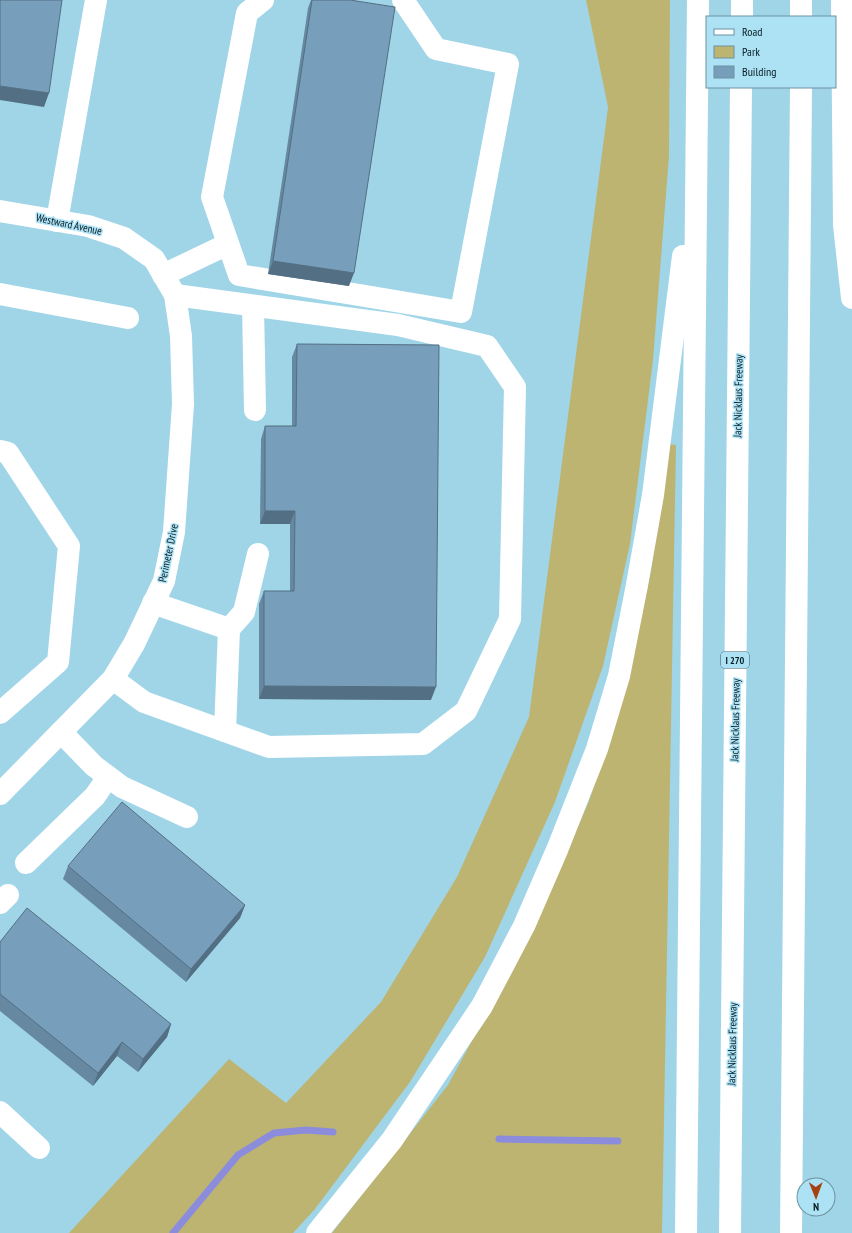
<svg xmlns="http://www.w3.org/2000/svg" width="852" height="1233" viewBox="0 0 852 1233" font-family="'PT Sans Narrow',sans-serif">
  <rect width="100%" height="100%" fill="#a0d5e8"/>
  <!-- green -->
  <g fill="#bdb472">
    <polygon points="586,0 670,0 669,156 653,360 630,544 603,666 555,802 485,957 410,1082 315,1209 293,1233 69,1233 229,1059 286,1103 381,1002 457,877 529,717 608,107"/>
    <polygon points="668,444 676,445 662,1233 332,1233 448,1085 532,930 589,801 629,673 651,571"/>
  </g>
  <g fill="none" stroke-linecap="round" stroke-linejoin="round">
    <!-- stream -->
    <g stroke="#8b8ddc" stroke-width="7">
      <polyline points="499,1139 618,1141"/>
      <polyline points="173,1233 238,1155 274,1133 306,1130 333,1132"/>
    </g>
    <!-- minor -->
    <g stroke="#fff" stroke-width="22">
      <polyline points="263,0 247,13 212,197 239,275 461,312 508,64 436,49 403,0"/>
      <polyline points="0,211 88,226 124,238 154,259 175,295 181,336 183,404 174,532 164,581 134,644 113,679 0,794"/>
      <polyline points="57,221 96,0"/>
      <polyline points="163,275 228,244"/>
      <polyline points="0,294 128,318"/>
      <polyline points="253,306 255,410"/>
      <polyline points="0,451 8,453 69,546 58,662 0,713"/>
      <polyline points="153,603 229,629"/>
      <polyline points="113,679 144,702 269,747 423,744 466,711 510,619 515,387 487,346 398,325 175,295"/>
      <polyline points="225,731 229,629 244,612 258,554"/>
      <polyline points="61,732 94,766 122,787 187,817"/>
      <polyline points="26,863 95,796 108,777"/>
      <polyline points="0,903 8,895"/>
      <polyline points="0,1112 39,1148"/>
    </g>
    <!-- highway -->
    <g stroke="#fff" stroke-width="22">
      <polyline points="842,0 844,225 852,298"/>
      <polyline points="742,17 742,0"/>
      <polyline points="801,17 801,0"/>
      <polyline points="317,1233 392,1140 482,1006 524,926 557,850 597,749 619,676 637,585 653,495 683,256"/>
      <polyline points="686,1233 698,0"/>
      <polyline points="730,1233 741,87"/>
      <polyline points="791,1233 801,87"/>
    </g>
  </g>
  <!-- wall -->
  <g fill="#6688a1">
    <polygon points="311,0 350,0 349,286 268,274 308,8"/>
    <polygon points="297,344 431,700 259,699 259,604 264,591 290,591 290,524 260,524 261,439 265,426 292,426 292,357"/>
    <polygon points="68,866 245,905 240,918 186,982 63,879"/>
    <polygon points="0,942 171,1024 167,1037 138,1072 117,1056 93,1086 0,1011"/>
  </g>
  <!-- shaded-wall -->
  <g fill="#536f83">
    <polygon points="0,86 49,93 44,107 0,100"/>
    <polygon points="273,261 354,273 349,286 268,274"/>
    <polygon points="265,511 295,511 290,524 260,524"/>
    <polygon points="264,686 436,687 431,700 259,699"/>
    <polygon points="245,905 240,918 186,982 191,969"/>
    <polygon points="171,1024 167,1037 138,1072 143,1059"/>
    <polygon points="122,1042 117,1056 93,1086 98,1073"/>
  </g>
  <!-- building -->
  <g fill="#779ebb" stroke="#536f83">
    <polygon points="0,0 62,0 49,93 0,86"/>
    <polygon points="312,0 350,0 395,7 354,273 273,261"/>
    <polygon points="297,344 439,345 436,687 264,686 264,591 294,591 295,511 265,511 265,426 296,426"/>
    <polygon points="122,802 245,905 191,969 68,866"/>
    <polygon points="27,908 171,1024 143,1059 122,1042 98,1073 0,994 0,942"/>
  </g>
  <g text-anchor="middle" stroke-width="3" stroke-linejoin="round" paint-order="stroke">
    <!-- shield labels -->
    <rect fill="#ade2f5" stroke="#395762" stroke-width="1" x="721" y="652" width="28" height="16" rx="3"/>
    <g font-size="10" font-weight="bold" fill="#071c23">
      <text x="735" y="664">I 270</text>
    </g>
    <!-- street labels -->
    <g font-size="11" fill="#071c23" stroke="#ade2f5">
      <text transform="translate(69 224) rotate(12)" y="4">Westward Avenue</text>
      <text transform="translate(738 396) rotate(-89)" y="4">Jack Nicklaus Freeway</text>
      <text transform="translate(168 553) rotate(-78)" y="4">Perimeter Drive</text>
      <text transform="translate(735 720) rotate(-89)" y="4">Jack Nicklaus Freeway</text>
      <text transform="translate(732 1044) rotate(-89)" y="4">Jack Nicklaus Freeway</text>
    </g>
  </g>
  <!-- legend -->
  <rect x="706" y="16" width="130" height="72" fill="#ade2f5" stroke="#6b93a1"/>
  <rect x="714" y="29" width="20" height="6" fill="#ffffff" stroke="#6b93a1"/>
  <text x="742" y="36" font-size="12" fill="#071c23">Road</text>
  <rect x="714" y="46" width="20" height="12" fill="#bdb472" stroke="#6b93a1"/>
  <text x="742" y="56" font-size="12" fill="#071c23">Park</text>
  <rect x="714" y="66" width="20" height="12" fill="#779ebb" stroke="#6b93a1"/>
  <text x="742" y="76" font-size="12" fill="#071c23">Building</text>
  <!-- north arrow -->
  <g transform="translate(816 1197) rotate(179)"><circle r="19" fill="#ade2f5" stroke="#6b93a1"/>
  <path d="M0-3L7 15L0 10L-7 15Z" fill="#a64111"/>
  <text y="-6" font-size="11" font-weight="bold" text-anchor="middle" fill="#071c23">N</text>
  </g>
</svg>
